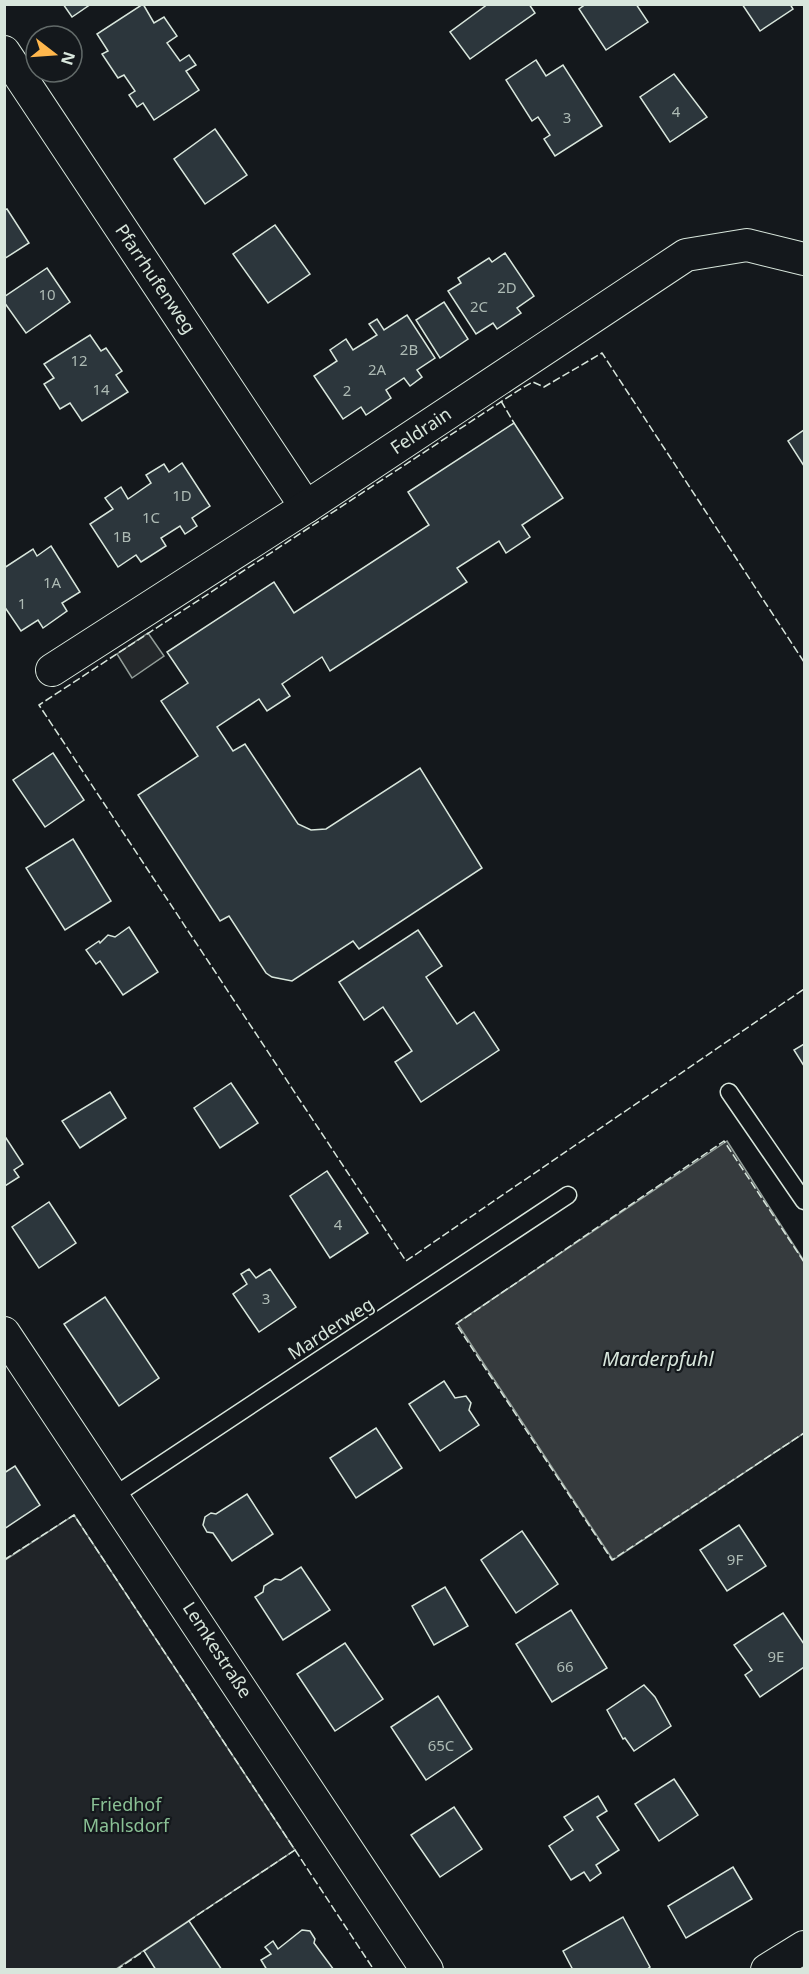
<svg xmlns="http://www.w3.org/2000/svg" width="809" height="1974" viewBox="0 0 809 1974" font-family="'Noto Sans',sans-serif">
  <rect width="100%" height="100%" fill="#14181c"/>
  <!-- green -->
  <polygon fill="#202428" stroke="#939e99" stroke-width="1.5" points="74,1515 295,1850 116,1969 5,1969 5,1560"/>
  <!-- parking -->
  <polygon fill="#24282b" stroke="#939e99" stroke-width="1.5" points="148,633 164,656 132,678 117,654"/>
  <!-- water -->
  <polygon fill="#363b3e" stroke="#939e99" stroke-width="1.5" points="727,1141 804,1261 804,1433 613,1560 457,1323"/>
  <!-- building -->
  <g fill="#2c363c" stroke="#d8e6dc" stroke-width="1.5">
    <polygon points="63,4 91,4 72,17"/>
    <polygon points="143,4 154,23 164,17 177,36 167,43 180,61 189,55 196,65 186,71 199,90 154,120 143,103 137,107 129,95 135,91 124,75 118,78 102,54 108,51 97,34"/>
    <polygon points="488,4 529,4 535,13 470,59 450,32"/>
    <polygon points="586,4 636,4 648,22 606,50 579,9"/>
    <polygon points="742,4 790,4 793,9 760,31"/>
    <polygon points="536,60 546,76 563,65 602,126 555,156 544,139 550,135 538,117 532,121 506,80"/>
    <polygon points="674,74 707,117 670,142 640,97"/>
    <polygon points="215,129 247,175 205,204 174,159"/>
    <polygon points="7,209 29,243 4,259 4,210"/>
    <polygon points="275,225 310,274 268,303 233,254"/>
    <polygon points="505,253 534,296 517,308 521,313 497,329 493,323 476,334 448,291 461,283 458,278 489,258 492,262"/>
    <polygon points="47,268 70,302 26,333 4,302 4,297"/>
    <polygon points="444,302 468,339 440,358 416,320"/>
    <polygon points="407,315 435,358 417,370 422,377 410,386 404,378 386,390 391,398 366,415 361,407 343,419 314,376 337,361 330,350 346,339 353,350 377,335 369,324 377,319 384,330"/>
    <polygon points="90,335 101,351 106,348 122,371 116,375 128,392 82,421 70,403 60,409 44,384 54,378 44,364"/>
    <polygon points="514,423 563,498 522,525 530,537 506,553 499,541 457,568 467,582 330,671 322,657 282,684 290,696 267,711 259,699 217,727 233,751 245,744 298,824 311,830 326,829 420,768 482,868 359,949 353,941 292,981 272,977 266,973 229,916 220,921 138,795 198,756 161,701 188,683 167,652 274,582 294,613 429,525 408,492"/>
    <polygon points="804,430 804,466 788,441"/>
    <polygon points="182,463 210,506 192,518 197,526 185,534 180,526 161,538 166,546 141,562 136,555 118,567 90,524 113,509 105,498 121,487 128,499 151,483 146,475 164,464 169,472"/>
    <polygon points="51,546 80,592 62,603 67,611 43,628 38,620 21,631 4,606 4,568 33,549 37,556"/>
    <polygon points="53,753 84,800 45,827 13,780"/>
    <polygon points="73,839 111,901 65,930 26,868"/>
    <polygon points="129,927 158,972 123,995 100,961 96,964 86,950 99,941 100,943 108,935 115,937"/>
    <polygon points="418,930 442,966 426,977 457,1024 474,1012 499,1050 421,1102 395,1062 412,1051 383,1007 364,1020 339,982"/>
    <polygon points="804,1044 804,1066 794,1050"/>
    <polygon points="231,1083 258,1123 220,1148 194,1108"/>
    <polygon points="110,1092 126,1118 80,1148 62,1121"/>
    <polygon points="4,1135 23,1164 14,1170 19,1177 5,1186"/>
    <polygon points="327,1171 368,1233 330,1258 290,1196"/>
    <polygon points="49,1202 76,1243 39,1268 12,1227"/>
    <polygon points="249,1269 256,1278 270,1269 296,1307 259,1332 233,1294 247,1284 241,1274"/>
    <polygon points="105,1297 159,1378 119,1406 64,1324"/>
    <polygon points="444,1381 455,1398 466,1396 471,1403 469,1410 479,1425 440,1451 409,1404"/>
    <polygon points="376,1428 402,1468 356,1498 330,1458"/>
    <polygon points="15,1466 40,1505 4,1529 4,1473"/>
    <polygon points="247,1494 273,1534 232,1561 213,1533 207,1532 203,1525 205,1517 211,1513 216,1514"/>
    <polygon points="739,1525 766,1566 727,1591 700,1550"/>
    <polygon points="522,1531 558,1584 516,1613 481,1560"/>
    <polygon points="301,1567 330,1610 283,1640 255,1597 263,1592 264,1586 275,1579 281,1580"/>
    <polygon points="445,1587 468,1626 434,1645 412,1606"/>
    <polygon points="571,1610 607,1668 552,1702 516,1644"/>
    <polygon points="783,1613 804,1644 804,1667 760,1697 745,1675 752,1670 734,1645"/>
    <polygon points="345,1643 383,1699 335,1731 297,1674"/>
    <polygon points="644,1685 655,1697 671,1726 634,1751 625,1738 623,1739 607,1710"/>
    <polygon points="438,1696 472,1749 426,1780 391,1727"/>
    <polygon points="674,1779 698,1815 659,1841 635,1804"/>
    <polygon points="598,1796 607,1811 597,1817 619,1850 596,1865 601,1873 590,1881 584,1872 571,1880 549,1846 573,1830 564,1817"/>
    <polygon points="454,1807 482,1849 440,1877 411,1835"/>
    <polygon points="733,1867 752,1899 686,1938 668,1906"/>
    <polygon points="623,1917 650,1967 646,1970 573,1970 563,1951"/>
    <polygon points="189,1921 222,1970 156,1970 144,1951"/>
    <polygon points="302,1930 310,1931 315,1939 314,1943 334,1970 267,1970 261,1960 271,1954 265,1947 273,1941 278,1949"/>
  </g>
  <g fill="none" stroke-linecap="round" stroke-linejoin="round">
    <!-- service casing -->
    <g stroke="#d8e6dc" stroke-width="19">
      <g id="service">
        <polyline points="729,1092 804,1201"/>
        <polyline points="115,1495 568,1195"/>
      </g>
    </g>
    <!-- minor casing -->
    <g stroke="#d8e6dc" stroke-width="34">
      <g id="minor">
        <polyline points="4,52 306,507"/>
        <polyline points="52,670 306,507 686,255 747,245 804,259"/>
        <polyline points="4,1333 427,1970"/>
        <polyline points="767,1970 804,1947"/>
      </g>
    </g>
    <!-- service -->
    <use href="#service" stroke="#14181c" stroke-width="16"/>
    <!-- minor -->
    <use href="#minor" stroke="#14181c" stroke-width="32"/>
    <!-- fence -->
    <g stroke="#d8e6dc" stroke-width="1.5" stroke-dasharray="8 3" stroke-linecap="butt">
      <polyline points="501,401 514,423"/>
      <polyline points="804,662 602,353 544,387 533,382 522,388 39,705 406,1261 804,989"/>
      <polyline points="804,1262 724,1141 456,1324 612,1560 804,1433"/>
      <polyline points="4,1560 74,1515 295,1850 187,1922"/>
      <polyline points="295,1850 374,1970"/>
      <polyline points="116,1970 147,1949"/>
    </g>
  </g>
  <g text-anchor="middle" stroke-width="4.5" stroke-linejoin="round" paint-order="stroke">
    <!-- number labels -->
    <g font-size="15" fill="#adbab4">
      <text x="676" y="117">4</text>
      <text x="567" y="123">3</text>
      <text x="507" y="293">2D</text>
      <text x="47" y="300">10</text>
      <text x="479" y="312">2C</text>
      <text x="409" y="355">2B</text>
      <text x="79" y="366">12</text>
      <text x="377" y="375">2A</text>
      <text x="101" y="395">14</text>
      <text x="347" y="396">2</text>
      <text x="182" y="501">1D</text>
      <text x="151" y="523">1C</text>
      <text x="122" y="542">1B</text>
      <text x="52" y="588">1A</text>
      <text x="22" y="609">1</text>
      <text x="338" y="1230">4</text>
      <text x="266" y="1304">3</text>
      <text x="735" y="1565">9F</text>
      <text x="776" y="1662">9E</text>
      <text x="565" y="1672">66</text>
      <text x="441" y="1751">65C</text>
    </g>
    <!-- street labels -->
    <g font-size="18" fill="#d8e6dc" stroke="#14181c">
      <text transform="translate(155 279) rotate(56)" y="6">Pfarrhufenweg</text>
      <text transform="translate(421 431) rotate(-34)" y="6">Feldrain</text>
      <text transform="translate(331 1329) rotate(-33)" y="6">Marderweg</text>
      <text transform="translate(217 1650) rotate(57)" y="6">Lemkestraße</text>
    </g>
    <!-- park labels -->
    <g font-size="18" fill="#8ac095" stroke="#14181c">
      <text x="126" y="1811">Friedhof<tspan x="126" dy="21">Mahlsdorf</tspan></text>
    </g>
    <!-- water labels -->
    <g font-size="20" font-style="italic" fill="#d8e6dc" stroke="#14181c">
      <text x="658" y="1366">Marderpfuhl</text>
    </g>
  </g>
  <!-- border -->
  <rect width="809" height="1974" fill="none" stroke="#d8e6dc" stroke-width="12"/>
  <!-- north arrow -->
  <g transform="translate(54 54) rotate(107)"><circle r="28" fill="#14181c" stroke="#626a69" stroke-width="1.5"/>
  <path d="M0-4.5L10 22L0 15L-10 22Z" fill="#ffb74d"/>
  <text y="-9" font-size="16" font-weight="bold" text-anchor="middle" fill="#d8e6dc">N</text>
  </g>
</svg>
